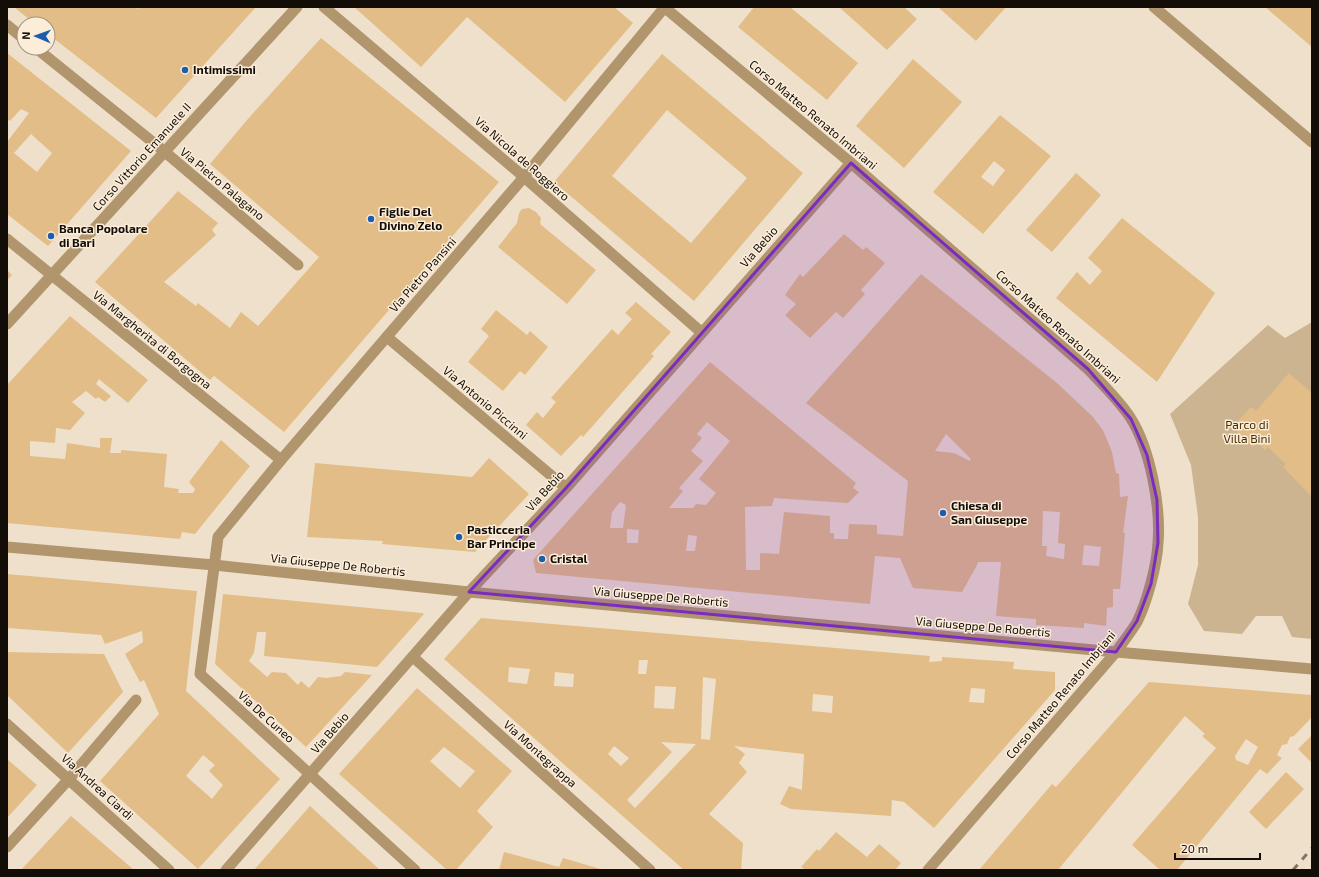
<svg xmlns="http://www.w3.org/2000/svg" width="1319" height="877" viewBox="0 0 1319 877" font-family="'Exo 2',sans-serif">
  <rect width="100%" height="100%" fill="#efe0cc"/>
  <!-- green -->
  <polygon fill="#cdb491" points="1312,322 1312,639 1292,637 1282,616 1256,616 1242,634 1204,631 1188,604 1198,565 1198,517 1191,465 1170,414 1268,325 1285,338"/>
  <!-- building -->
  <g fill="#e2bd88" fill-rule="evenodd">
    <polygon points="14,7 136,7 138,9 140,7 256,7 156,118 48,34 48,24 35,24"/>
    <polygon points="354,7 614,7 633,23 565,102 467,17 421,67"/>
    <polygon points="754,7 790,7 858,63 827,100 738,27"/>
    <polygon points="839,7 904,7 917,19 887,50"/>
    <polygon points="938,7 1006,7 976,41"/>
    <polygon points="1265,7 1312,7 1312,47"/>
    <polygon points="321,38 499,182 284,432 214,376 210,380 95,282 178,191 218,223 212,230 216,235 164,282 196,306 198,303 230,328 241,312 258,326 319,257 210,164 247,120"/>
    <path d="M 7,53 L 131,151 L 48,246 L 7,214 L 7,142 L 29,113 L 21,109 L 10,121 L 7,119 ZM 31,134 L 52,153 L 37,172 L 14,153 Z"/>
    <path d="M 662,54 L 803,173 L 694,301 L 554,182 ZM 667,110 L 747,178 L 691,243 L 612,176 Z"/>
    <polygon points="913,59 962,102 904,168 856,126"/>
    <path d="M 1000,115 L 1051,156 L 983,234 L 933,192 ZM 994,161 L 1005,170 L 993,186 L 981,177 Z"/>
    <polygon points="1076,173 1101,195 1052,252 1026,230"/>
    <polygon points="529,208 536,212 541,218 540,224 596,270 567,304 498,247 517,223 519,213 522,209"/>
    <polygon points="1122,218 1215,293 1157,382 1056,298 1077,272 1090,285 1102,271 1088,258"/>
    <polygon points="844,234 863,250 866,247 885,263 861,290 865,294 843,318 836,312 810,338 785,315 796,304 785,295 800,274 803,277"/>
    <polygon points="7,270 12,275 7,280"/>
    <path d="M 921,274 L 1057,383 L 1092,416 L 1103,430 L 1112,452 L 1116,473 L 1119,474 L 1120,497 L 1128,496 L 1123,533 L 1125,533 L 1120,589 L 1113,589 L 1113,607 L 1107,608 L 1106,626 L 1084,623 L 1084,628 L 1036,625 L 1036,619 L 996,616 L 1001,562 L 978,562 L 976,567 L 962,592 L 913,588 L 900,558 L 875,556 L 870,604 L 536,573 L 533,560 L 710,362 L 856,483 L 853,488 L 859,492 L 848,503 L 774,498 L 772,506 L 745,507 L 746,570 L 760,570 L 760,553 L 779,554 L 784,512 L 830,516 L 830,533 L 834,533 L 834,539 L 848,539 L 849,524 L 877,525 L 877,534 L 903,536 L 908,481 L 806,403 ZM 707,422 L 730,441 L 699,479 L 716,493 L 706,505 L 696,504 L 693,508 L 669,508 L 683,491 L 679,488 L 703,461 L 691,451 L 702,438 L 697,434 ZM 946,434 L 971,459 L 970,461 L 954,453 L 935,451 ZM 620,502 L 626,505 L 623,528 L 610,528 L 612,512 ZM 1043,511 L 1060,512 L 1058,543 L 1065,544 L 1064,559 L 1046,556 L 1047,546 L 1042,546 ZM 627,529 L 639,530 L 638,543 L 627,543 ZM 688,535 L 697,536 L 695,551 L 686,551 ZM 1084,545 L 1101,547 L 1099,566 L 1082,565 Z"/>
    <polygon points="636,302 671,332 651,354 654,356 583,437 581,435 561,456 526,425 537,412 543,418 556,402 551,398 612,329 618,335 632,319 625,313"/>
    <polygon points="496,310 527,335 530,331 548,347 525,375 520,371 503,391 468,362 489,336 481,329"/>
    <polygon points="70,316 148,380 128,403 99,379 96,384 111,396 105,402 98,397 96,399 86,391 72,402 85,413 70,430 56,428 55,443 30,441 30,456 65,459 67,443 100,448 100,438 112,438 110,453 121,453 121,450 167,454 164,487 179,489 178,493 193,493 195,489 189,482 221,440 250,466 195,534 182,532 180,539 7,523 7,385"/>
    <polygon points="1289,373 1312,393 1312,497 1283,467 1286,464 1268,447 1265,450 1258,443 1253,447 1238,436 1237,422 1251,407 1256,411"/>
    <polygon points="489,458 529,494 475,552 382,544 383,541 307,537 315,463 472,477"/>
    <path d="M 7,574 L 197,591 L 186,691 L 280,779 L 198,869 L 100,781 L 159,714 L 144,680 L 140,682 L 125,654 L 143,642 L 142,631 L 105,644 L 101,635 L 7,628 ZM 203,755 L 215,765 L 209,771 L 223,785 L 212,799 L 186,776 Z"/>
    <polygon points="223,594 422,613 424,614 377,667 264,656 266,632 257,632 254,653 249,661 267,677 272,672 286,673 298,685 301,681 309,688 318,677 326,678 341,676 345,672 372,675 306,747 215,664"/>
    <path d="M 481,618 L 930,656 L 929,662 L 942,661 L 942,657 L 1014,662 L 1013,669 L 1055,672 L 1055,690 L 934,828 L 904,802 L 892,800 L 891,816 L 791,809 L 780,804 L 789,786 L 802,790 L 804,754 L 734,746 L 745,754 L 739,763 L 747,772 L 709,814 L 743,843 L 741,870 L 684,870 L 444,659 ZM 639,660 L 648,660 L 646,674 L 638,674 ZM 509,667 L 530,669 L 527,684 L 508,682 ZM 555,672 L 574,674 L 573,687 L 554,686 ZM 703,677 L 716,679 L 710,740 L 701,739 ZM 655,686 L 676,687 L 674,709 L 654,708 ZM 971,688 L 985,689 L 984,703 L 969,702 ZM 813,694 L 833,696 L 832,713 L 812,711 ZM 661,742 L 696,744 L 635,808 L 627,800 L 672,752 ZM 614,746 L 629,758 L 621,766 L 608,754 Z"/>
    <polygon points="7,652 104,654 123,692 68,753 7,695"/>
    <path d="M 1149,682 L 1312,695 L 1312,717 L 1294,736 L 1290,737 L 1287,744 L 1282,745 L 1277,755 L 1282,758 L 1267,774 L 1260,769 L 1177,870 L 1160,870 L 1132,845 L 1216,748 L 1202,736 L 1205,734 L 1185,716 L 1058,870 L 979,870 L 1052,784 L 1056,787 ZM 1246,739 L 1258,747 L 1248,765 L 1236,760 L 1235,756 Z"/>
    <path d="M 417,688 L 512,771 L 477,811 L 493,827 L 456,870 L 447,870 L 339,774 ZM 444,747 L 475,771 L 460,788 L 430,761 Z"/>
    <polygon points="1312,735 1312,763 1298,749"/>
    <polygon points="7,759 37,785 7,818"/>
    <polygon points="1286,772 1304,789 1266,829 1249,812"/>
    <polygon points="310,806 380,870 254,870"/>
    <polygon points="71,816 134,870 21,870"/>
    <polygon points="836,832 867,857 879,844 901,863 895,870 806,870 801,867 817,849 819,851"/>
    <polygon points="504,852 559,867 563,858 604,870 499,870"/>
  </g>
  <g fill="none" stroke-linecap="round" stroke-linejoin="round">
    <!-- minor -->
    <g stroke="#b1956d" stroke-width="11">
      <polyline points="324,7 524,177 701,332"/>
      <polyline points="1154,7 1312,142"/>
      <polyline points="7,25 24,39"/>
      <polyline points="36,48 165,152 298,265"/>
      <polyline points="7,239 281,460"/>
      <polyline points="387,337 566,488"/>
      <polyline points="7,547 214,565 469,592 1116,652"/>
      <polyline points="413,657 650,870"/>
      <polyline points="7,724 169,870"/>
      <polyline points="7,847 69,779 136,700"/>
      <polyline points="226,870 469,592 566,488 851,163"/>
      <polyline points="415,870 200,674 218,537 281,460 524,177 664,8"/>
    </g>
    <!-- tertiary -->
    <g stroke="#b1956d" stroke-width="11">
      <path d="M 664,7 L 851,163 L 1088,369 C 1103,385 1118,399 1130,417 C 1150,448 1161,506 1158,543 C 1157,565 1147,602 1137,622 C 1131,632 1123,642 1116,652 L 928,870"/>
      <polyline points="7,324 297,7"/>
      <polyline points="1116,652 1312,669"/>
    </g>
    <!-- rail -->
    <polyline stroke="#7e7467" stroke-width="3" stroke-dasharray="7 7" stroke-linecap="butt" points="1293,870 1312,848"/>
  </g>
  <!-- marked area -->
  <path fill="#7b2cbf" fill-opacity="0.2" stroke="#7b2cbf" stroke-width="3" stroke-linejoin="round" d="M 851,163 L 1088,369 L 1131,419 L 1147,455 L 1157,500 L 1158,543 L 1151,584 L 1137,621 L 1116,652 L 469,592 L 566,488 Z"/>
  <!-- markers -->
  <g fill="#1e5dae" stroke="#fcedd9" stroke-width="1.5">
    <circle cx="185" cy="70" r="4"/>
    <circle cx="371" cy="219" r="4"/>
    <circle cx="51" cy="236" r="4"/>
    <circle cx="943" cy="513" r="4"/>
    <circle cx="459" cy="537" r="4"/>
    <circle cx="542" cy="559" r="4"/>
  </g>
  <g text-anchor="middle" stroke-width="3" stroke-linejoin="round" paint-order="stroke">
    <!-- poi labels -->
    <g font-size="12" font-weight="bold" fill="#120d07" stroke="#fcedd9" text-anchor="start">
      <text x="193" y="74">Intimissimi</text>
      <text x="379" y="216">Figlie Del<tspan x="379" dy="14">Divino Zelo</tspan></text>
      <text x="59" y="233">Banca Popolare<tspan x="59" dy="14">di Bari</tspan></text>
      <text x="951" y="510">Chiesa di<tspan x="951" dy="14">San Giuseppe</tspan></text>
      <text x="467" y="534">Pasticceria<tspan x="467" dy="14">Bar Principe</tspan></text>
      <text x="550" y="563">Cristal</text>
    </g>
    <!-- street labels -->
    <g font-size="12" fill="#120d07" stroke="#fcedd9">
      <text transform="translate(813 115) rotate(40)" y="4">Corso Matteo Renato Imbriani</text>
      <text transform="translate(142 157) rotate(-48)" y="4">Corso Vittorio Emanuele II</text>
      <text transform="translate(522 159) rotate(41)" y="4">Via Nicola de Roggiero</text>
      <text transform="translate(222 184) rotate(40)" y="4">Via Pietro Palagano</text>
      <text transform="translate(759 247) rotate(-49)" y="4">Via Bebio</text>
      <text transform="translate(423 275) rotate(-49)" y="4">Via Pietro Pansini</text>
      <text transform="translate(1058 327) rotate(42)" y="4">Corso Matteo Renato Imbriani</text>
      <text transform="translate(152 340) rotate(39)" y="4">Via Margherita di Borgogna</text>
      <text transform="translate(485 403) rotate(40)" y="4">Via Antonio Piccinni</text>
      <text transform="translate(545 491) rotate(-48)" y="4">Via Bebio</text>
      <text transform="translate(338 565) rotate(6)" y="4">Via Giuseppe De Robertis</text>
      <text transform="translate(661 597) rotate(5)" y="4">Via Giuseppe De Robertis</text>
      <text transform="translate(983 627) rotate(5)" y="4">Via Giuseppe De Robertis</text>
      <text transform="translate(1061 695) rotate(-50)" y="4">Corso Matteo Renato Imbriani</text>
      <text transform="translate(266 717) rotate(42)" y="4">Via De Cuneo</text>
      <text transform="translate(330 733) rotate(-49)" y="4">Via Bebio</text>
      <text transform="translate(540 754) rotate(42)" y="4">Via Montegrappa</text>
      <text transform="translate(97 787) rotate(42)" y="4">Via Andrea Ciardi</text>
    </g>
    <!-- park labels -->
    <g font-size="12" fill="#452d00" stroke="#fcedd9">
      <text x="1247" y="429">Parco di<tspan x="1247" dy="14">Villa Bini</tspan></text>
    </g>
  </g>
  <!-- border -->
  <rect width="1319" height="877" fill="none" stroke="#120d07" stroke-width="16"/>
  <!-- north arrow -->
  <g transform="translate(36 36) rotate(272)"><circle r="19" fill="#fcedd9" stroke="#9e9385"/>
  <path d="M0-3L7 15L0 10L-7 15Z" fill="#1e5dae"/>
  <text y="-6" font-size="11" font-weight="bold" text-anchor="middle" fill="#120d07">N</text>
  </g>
  <!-- scale -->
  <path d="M1175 853v6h85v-6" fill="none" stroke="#120d07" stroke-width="2"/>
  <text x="1181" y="853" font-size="12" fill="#120d07" stroke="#fcedd9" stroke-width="3" paint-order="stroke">20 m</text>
</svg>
